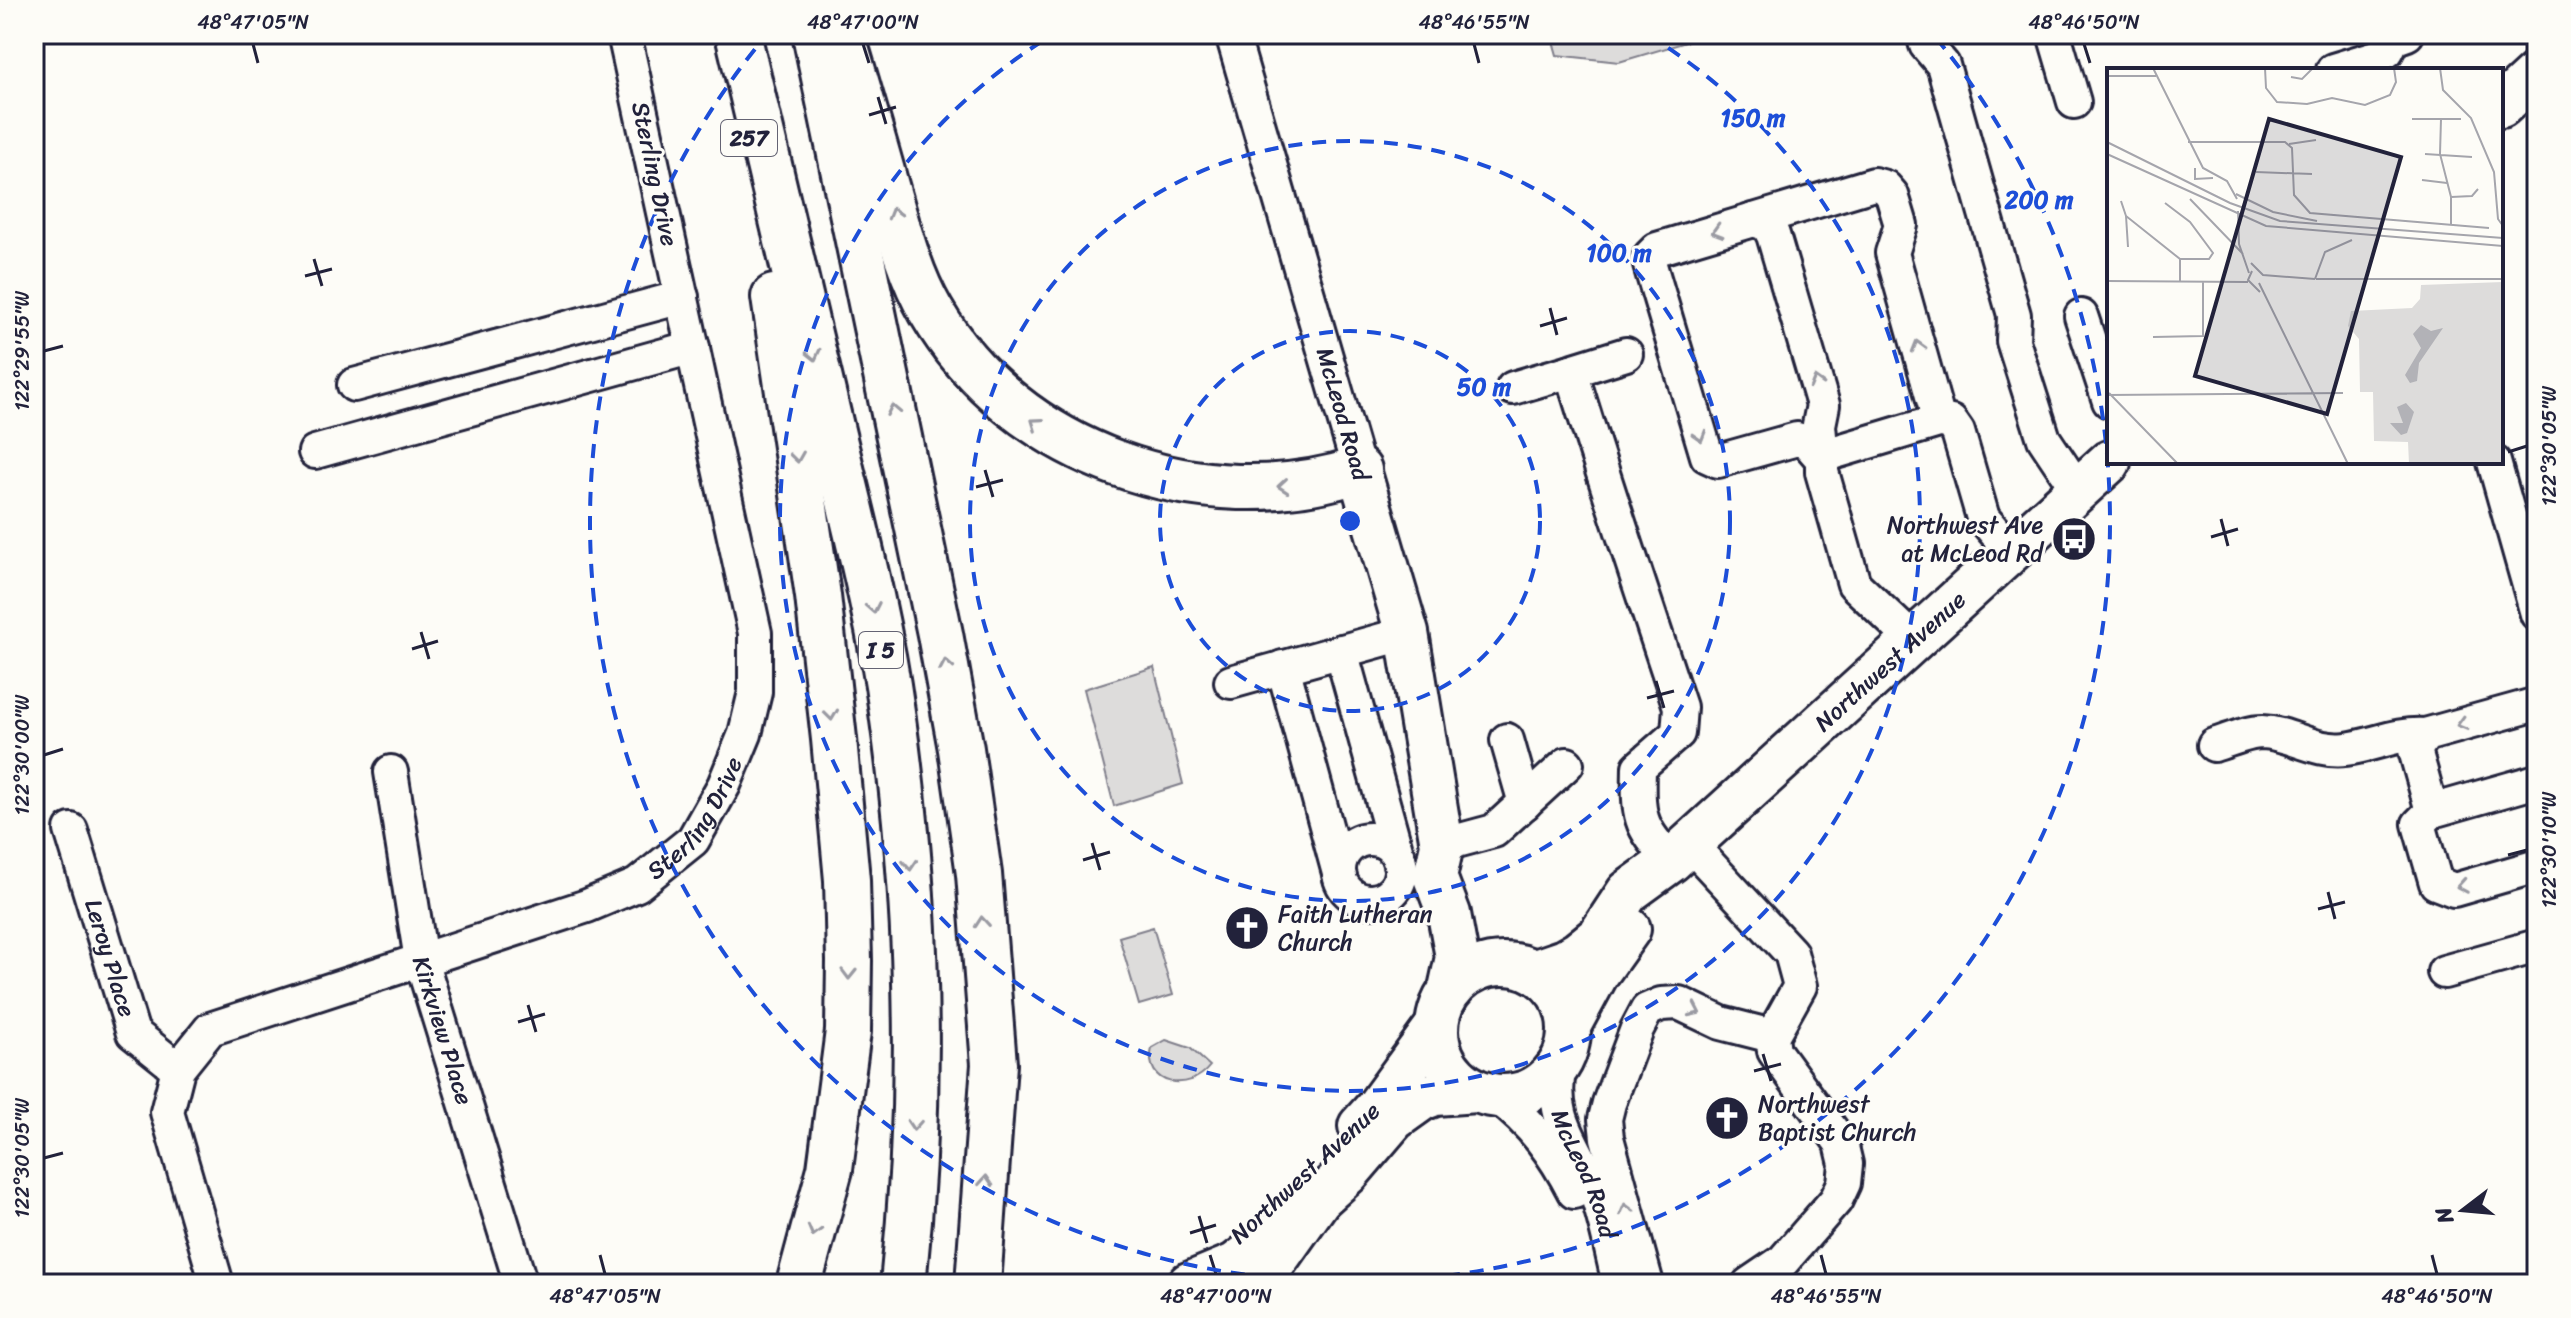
<svg xmlns="http://www.w3.org/2000/svg" width="2571" height="1318" viewBox="0 0 2571 1318" font-family="Sriracha,sans-serif">
  <rect width="100%" height="100%" fill="#fdfcf7"/>
  <filter id="ink" filterUnits="userSpaceOnUse"><feTurbulence type="fractalNoise" baseFrequency=".0125" numOctaves="2"/><feDisplacementMap in="SourceGraphic" scale="16" xChannelSelector="R" yChannelSelector="G"/><feConvolveMatrix kernelMatrix="1 2 1 2 8 2 1 2 1" color-interpolation-filters="sRGB"/></filter>
  <g filter="url(#ink)">
    <!-- green -->
    <g fill="#dddcdb" stroke="#807f8b" stroke-width="2">
      <polygon points="1551,34 1703,34 1700,38 1619,62 1557,55"/>
      <polygon points="1154,667 1183,784 1114,806 1084,689"/>
      <polygon points="1153,927 1173,995 1139,1005 1119,937"/>
      <path d="M 1166,1040 L 1190,1048 L 1210,1066 C 1189,1093 1143,1086 1152,1048 Z"/>
    </g>
    <g fill="none" stroke-linecap="round" stroke-linejoin="round">
      <!-- minor casing -->
      <g stroke="#22223b" stroke-width="38">
        <g id="minor">
          <polyline points="1232,34 1359,470"/>
          <polyline points="1923,34 1926,45 1943,65 2014,315 2013,341 2044,439 2078,490"/>
          <polyline points="2054,34 2074,102"/>
          <polyline points="2333,70 2376,57 2387,51 2393,39 2407,34"/>
          <polyline points="1753,220 1767,224 1773,235 1823,405 1819,425 1822,459"/>
          <polyline points="2081,316 2109,401"/>
          <polyline points="1571,371 1626,354"/>
          <polyline points="354,385 682,297"/>
          <path d="M 1513,388 L 1571,371 C 1605,484 1643,595 1680,707 L 1678,733 L 1639,767 C 1638,812 1637,828 1672,860"/>
          <polyline points="315,452 693,347"/>
          <polyline points="1822,459 1808,443 1797,439 1718,461 1707,456 1650,265 1650,256 1657,249 1874,184 1885,187 1892,195 1901,225 1892,253 1939,421"/>
          <polyline points="2494,462 2537,614"/>
          <polyline points="1913,640 1854,584 1822,472 1822,459 1832,453 1939,421 1951,422 1958,432 1983,518 2011,551"/>
          <polyline points="1341,651 1400,864"/>
          <polyline points="1283,667 1340,877"/>
          <polyline points="1231,682 1407,633"/>
          <polyline points="1507,740 1525,803"/>
          <path d="M 2214,745 C 2228,741 2247,732 2262,732 C 2291,733 2315,753 2346,749 C 2375,745 2395,733 2425,735"/>
          <path id="s1" d="M 391,772 L 421,960 L 521,1284"/>
          <polyline points="2537,781 2432,811 2419,824 2436,883 2454,890 2537,866"/>
          <polyline points="2432,811 2415,750 2425,735 2537,704"/>
          <path id="s2" d="M 71,830 L 133,1033 L 178,1069"/>
          <circle cx="1370" cy="870" r="31"/>
          <polyline points="1689,843 1791,953 1800,986 1772,1036 1774,1051 1841,1143 1846,1164 1844,1183 1836,1200 1783,1261 1749,1284"/>
          <polyline points="1442,845 1494,831 1567,764"/>
          <polyline points="2444,972 2537,946"/>
          <path id="s3" d="M 1560,1065 C 1548,1121 1577,1144 1596,1193 C 1606,1222 1612,1254 1619,1284"/>
          <path d="M 1497,1097 C 1532,1123 1554,1153 1574,1192"/>
          <path id="s4" d="M 217,1284 L 167,1112 L 178,1069 L 210,1029 L 587,906 L 637,885 L 693,840 L 724,785 L 745,734 L 755,692 L 755,633 L 624,34"/>
          <polyline points="1647,1284 1607,1138 1605,1119 1609,1103 1637,1029 1647,1010 1661,1004 1679,1003 1721,1023 1772,1036"/>
        </g>
      </g>
      <!-- major casing -->
      <g stroke="#22223b" stroke-width="48">
        <g id="major">
          <polyline points="2501,106 2537,73"/>
          <polyline points="1359,470 1407,633 1442,845 1435,877 1449,914 1457,957 1450,989"/>
          <circle cx="1503" cy="1030" r="66"/>
          <path id="s5" d="M 1535,971 L 1564,961 L 1578,953 L 1599,936 L 1628,892 L 1672,860 L 2109,462"/>
          <polyline points="1569,1026 1597,974 1629,929"/>
          <polyline points="1360,1126 1379,1105 1436,1027"/>
          <polyline points="1189,1284 1235,1265 1316,1202 1348,1173 1394,1119 1422,1099 1435,1094 1476,1091"/>
        </g>
      </g>
      <!-- highway casing -->
      <g stroke="#22223b" stroke-width="50">
        <g id="highway">
          <path d="M 738,34 C 769,166 801,299 832,431 C 854,524 879,617 892,712 C 919,903 924,1092 903,1284"/>
          <polyline points="815,34 940,634 961,749 979,874 994,1064 978,1284"/>
          <path d="M 842,34 C 857,85 872,135 886,186 C 898,228 909,273 931,311 C 1014,455 1203,521 1359,470"/>
          <polyline points="774,297 818,596 834,739 847,880 849,961 848,1031 830,1169 799,1284"/>
          <polyline points="1258,1284 1316,1202"/>
        </g>
      </g>
      <!-- minor -->
      <use href="#minor" stroke="#fdfcf7" stroke-width="32"/>
      <!-- major -->
      <use href="#major" stroke="#fdfcf7" stroke-width="42"/>
      <!-- highway -->
      <use href="#highway" stroke="#fdfcf7" stroke-width="44"/>
    </g>
    <!-- one-way arrows -->
    <defs><path id="oneway-chevron" d="M-2-3.5L2.5 0L-2 3.5" fill="none" stroke-width="1.6" stroke-linecap="round" stroke-linejoin="round" transform="scale(2)"/></defs>
    <g stroke="#9a9aa2">
      <use href="#oneway-chevron" transform="translate(894 213) rotate(-106)"/>
      <use href="#oneway-chevron" transform="translate(1717 231) rotate(163)"/>
      <use href="#oneway-chevron" transform="translate(1918 346) rotate(-106)"/>
      <use href="#oneway-chevron" transform="translate(814 355) rotate(77)"/>
      <use href="#oneway-chevron" transform="translate(1816 382) rotate(-106)"/>
      <use href="#oneway-chevron" transform="translate(893 410) rotate(-102)"/>
      <use href="#oneway-chevron" transform="translate(1036 423) rotate(-145)"/>
      <use href="#oneway-chevron" transform="translate(1700 436) rotate(73)"/>
      <use href="#oneway-chevron" transform="translate(797 457) rotate(82)"/>
      <use href="#oneway-chevron" transform="translate(1283 486) rotate(175)"/>
      <use href="#oneway-chevron" transform="translate(873 608) rotate(79)"/>
      <use href="#oneway-chevron" transform="translate(946 665) rotate(-100)"/>
      <use href="#oneway-chevron" transform="translate(831 715) rotate(83)"/>
      <use href="#oneway-chevron" transform="translate(2462 724) rotate(164)"/>
      <use href="#oneway-chevron" transform="translate(910 865) rotate(86)"/>
      <use href="#oneway-chevron" transform="translate(2462 886) rotate(170)"/>
      <use href="#oneway-chevron" transform="translate(982 922) rotate(-95)"/>
      <use href="#oneway-chevron" transform="translate(849 974) rotate(91)"/>
      <use href="#oneway-chevron" transform="translate(1695 1011) rotate(25)"/>
      <use href="#oneway-chevron" transform="translate(914 1125) rotate(94)"/>
      <use href="#oneway-chevron" transform="translate(986 1181) rotate(-86)"/>
      <use href="#oneway-chevron" transform="translate(1626 1209) rotate(-105)"/>
      <use href="#oneway-chevron" transform="translate(814 1231) rotate(105)"/>
    </g>
  </g>
  <!-- ticks -->
  <path fill="none" stroke="#22223b" stroke-width="3" d="M 253,44 L 258,63M 863,44 L 869,63M 1474,44 L 1479,63M 2084,44 L 2090,63M 878,97 L 886,124M 869,115 L 896,107M 314,259 L 322,286M 305,276 L 332,269M 1550,308 L 1557,335M 1540,326 L 1567,318M 44,351 L 63,346M 2508,452 L 2527,446M 985,470 L 993,497M 976,487 L 1003,480M 2221,519 L 2228,546M 2211,537 L 2238,529M 421,632 L 429,659M 412,649 L 438,641M 1656,681 L 1664,708M 1647,698 L 1674,691M 44,755 L 63,749M 1092,843 L 1100,870M 2508,855 L 2527,850M 1083,860 L 1110,852M 2328,892 L 2335,919M 2318,909 L 2345,902M 528,1005 L 536,1032M 518,1022 L 545,1014M 1763,1054 L 1771,1081M 1754,1071 L 1781,1064M 44,1158 L 63,1153M 1199,1216 L 1207,1243M 1190,1233 L 1216,1225M 600,1255 L 605,1274M 1210,1255 L 1216,1274M 1821,1255 L 1826,1274M 2432,1255 L 2437,1274"/>
  <!-- distance rings -->
  <g fill="none" stroke="#1d4ed8" stroke-width="4" stroke-dasharray="14 10">
    <circle cx="1350" cy="521" r="190"/>
    <circle cx="1350" cy="521" r="380"/>
    <path d="M1648 35A570 570 0 1 1 1052 35"/>
    <path d="M1936 38A760 760 0 1 1 764 38"/>
  </g>
  <!-- icons -->
  <defs>
    <g id="bus-disc" transform="scale(2.3)"><circle r="9.5" fill="#22223b" stroke="#fdfcf7"/><path d="M-5-6H5V4H4V6H2V4H-2V6H-4V4H-5ZM-3.5-4V0h7V-4ZM-3.5 1.2v1.5H-2V1.2ZM2 1.2v1.5H3.5V1.2Z" fill="#fff"/></g>
    <g id="church-disc" transform="scale(2.3)"><circle r="9.5" fill="#22223b" stroke="#fdfcf7"/><path d="M-1.2-6h2.4v3.5h3.3v2.4h-3.3V6h-2.4V-.1h-3.3v-2.4h3.3Z" fill="#fff"/></g>
  </defs>
  <g fill-rule="evenodd">
    <use href="#bus-disc" x="2074" y="539"/>
    <use href="#church-disc" x="1247" y="928"/>
    <use href="#church-disc" x="1727" y="1118"/>
  </g>
  <g text-anchor="middle" stroke-width="6" stroke-linejoin="round" paint-order="stroke">
    <!-- shield labels -->
    <g fill="#fdfcf7" stroke="#646373" stroke-width="2">
      <rect x="721" y="120" width="56" height="36" rx="6"/>
      <rect x="859" y="632" width="44" height="36" rx="6"/>
    </g>
    <g font-size="22" font-weight="bold" fill="#22223b">
      <text x="749" y="146">257</text>
      <text x="881" y="658">I 5</text>
    </g>
    <!-- street labels -->
    <g font-size="24" fill="#22223b" stroke="#fdfcf7">
      <text transform="translate(655 174) rotate(78)" y="8">Sterling Drive</text>
      <text transform="translate(1343 414) rotate(74)" y="8">McLeod Road</text>
      <text dy="8" stroke="none"><textPath href="#s5" startOffset="476">Northwest Avenue</textPath></text>
      <text dy="8" stroke="none"><textPath href="#s4" startOffset="816">Sterling Drive</textPath></text>
      <text dy="8" stroke="none"><textPath href="#s2" startOffset="134">Leroy Place</textPath></text>
      <text dy="8" stroke="none"><textPath href="#s1" startOffset="264">Kirkview Place</textPath></text>
      <text transform="translate(1305 1173) rotate(-43)" y="8">Northwest Avenue</text>
      <text dy="8" stroke="none"><textPath href="#s3" startOffset="114">McLeod Road</textPath></text>
    </g>
    <!-- poi labels -->
    <g font-size="24" fill="#22223b" stroke="#fdfcf7" text-anchor="start">
      <text x="2043" y="533" text-anchor="end">Northwest Ave<tspan x="2043" dy="28">at McLeod Rd</tspan></text>
      <text x="1278" y="922">Faith Lutheran<tspan x="1278" dy="28">Church</tspan></text>
      <text x="1758" y="1112">Northwest<tspan x="1758" dy="28">Baptist Church</tspan></text>
    </g>
  </g>
  <!-- overview -->
  <g transform="translate(2107 68)">
    <rect width="396" height="396" fill="#fdfcf7"/>
    <path d="M 396,214 L 396,396 L 302,396 L 301,374 L 267,373 L 266,324 L 253,324 L 252,271 L 241,258 L 244,243 L 305,240 L 313,231 L 314,217 Z" fill="#dddcdb"/>
    <path d="M 314,257 L 324,263 L 336,260 L 312,295 L 310,313 L 303,315 L 298,307 L 314,280 L 306,266 ZM 299,335 L 307,344 L 300,365 L 294,367 L 283,355 L 296,355 L 290,339 Z" fill="#b2b2b7"/>
    <path fill="none" stroke="#a5a5ac" stroke-width="2" d="M 46,0 L 96,100 L 120,113 L 130,131M 158,0 L 159,20 L 170,34 L 200,36 L 225,30 L 258,37 L 283,27 L 289,14 L 287,0M 333,0 L 336,22 L 364,50 L 387,104 L 391,151 L 396,158M 0,8 L 49,8M 184,9 L 195,11 L 206,0M 305,51 L 354,51M 334,51 L 333,86 L 344,129 L 344,157M 0,74 L 123,135 L 173,153 L 396,170M 81,74 L 178,74 L 185,80 L 187,127 L 203,145 L 382,160M 182,76 L 209,72M 0,86 L 159,158 L 396,178M 318,86 L 365,89M 88,100 L 88,111 L 106,110M 149,104 L 205,106M 315,112 L 340,115M 129,126 L 166,144 L 210,153M 344,129 L 365,128 L 371,121M 83,131 L 136,186M 14,133 L 19,148 L 73,191 L 73,213M 58,135 L 83,154 L 106,185 L 102,191 L 73,191M 131,143 L 132,176 L 142,205M 19,148 L 21,179M 144,195 L 156,207 L 208,211M 145,203 L 141,212 L 153,224M 208,211 L 218,184 L 245,172M 209,211 L 396,211M 0,213 L 141,214M 152,215 L 241,396M 46,269 L 96,268 L 96,213M 2,325 L 71,396M 0,327 L 236,325"/>
    <path fill="#22223b" fill-opacity="0.15" stroke="#22223b" stroke-width="4" d="M 162,51 L 294,89 L 220,346 L 88,308 Z"/>
    <rect width="396" height="396" fill="none" stroke="#22223b" stroke-width="4"/>
  </g>
  <circle cx="1350" cy="521" r="12" fill="#1d4ed8" stroke="#fdfcf7" stroke-width="4"/>
  <g font-size="24" text-anchor="middle" font-weight="bold" fill="#1d4ed8" stroke="#fdfcf7" stroke-width="6" stroke-linejoin="round" paint-order="stroke">
    <text x="1753" y="126">150 m</text>
    <text x="2039" y="208">200 m</text>
    <text x="1619" y="261">100 m</text>
    <text x="1484" y="395">50 m</text>
  </g>
  <!-- margin -->
  <rect width="2571" height="1318" fill="none" stroke="#fdfcf7" stroke-width="88"/>
  <!-- north arrow -->
  <g transform="translate(2463 1210) rotate(254)" stroke="#fdfcf7" stroke-width="6" paint-order="stroke">
  <path d="M0-6L14 30L0 20L-14 30Z" fill="#22223b"/>
  <text y="-12" font-size="22" font-weight="bold" text-anchor="middle" fill="#22223b">N</text>
  </g>
  <rect x="44" y="44" width="2483" height="1230" fill="none" stroke="#22223b" stroke-width="3"/>
  <g font-size="20" text-anchor="middle" fill="#22223b">
    <text x="253" y="29">48°47'05"N</text>
    <text x="863" y="29">48°47'00"N</text>
    <text x="1474" y="29">48°46'55"N</text>
    <text x="2084" y="29">48°46'50"N</text>
    <text transform="translate(22 351) rotate(-90)" y="7">122°29'55"W</text>
    <text transform="translate(2549 446) rotate(-90)" y="7">122°30'05"W</text>
    <text transform="translate(22 755) rotate(-90)" y="7">122°30'00"W</text>
    <text transform="translate(2549 850) rotate(-90)" y="7">122°30'10"W</text>
    <text transform="translate(22 1158) rotate(-90)" y="7">122°30'05"W</text>
    <text x="605" y="1303">48°47'05"N</text>
    <text x="1216" y="1303">48°47'00"N</text>
    <text x="1826" y="1303">48°46'55"N</text>
    <text x="2437" y="1303">48°46'50"N</text>
  </g>
</svg>
